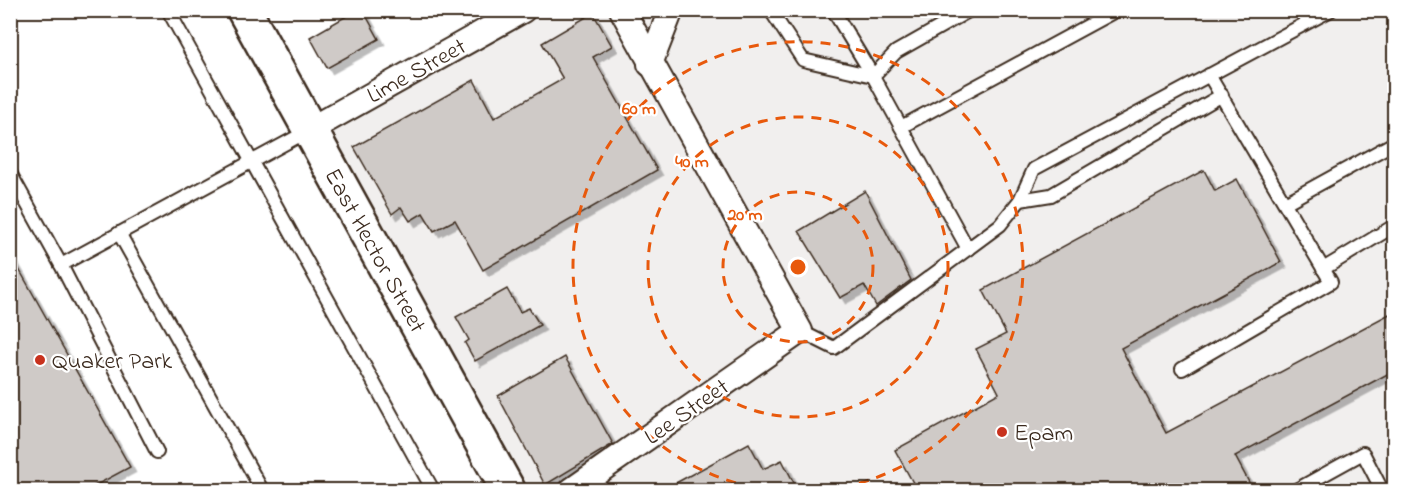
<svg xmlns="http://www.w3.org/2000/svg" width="1405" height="501" viewBox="0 0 1405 501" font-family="'Indie Flower',sans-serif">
  <defs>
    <filter id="shadow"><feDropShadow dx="5.5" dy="5.5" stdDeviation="0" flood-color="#0004"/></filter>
  </defs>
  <rect width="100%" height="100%" fill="#fff"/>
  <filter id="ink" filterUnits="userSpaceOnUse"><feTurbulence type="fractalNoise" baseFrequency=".0167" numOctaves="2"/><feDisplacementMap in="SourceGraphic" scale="12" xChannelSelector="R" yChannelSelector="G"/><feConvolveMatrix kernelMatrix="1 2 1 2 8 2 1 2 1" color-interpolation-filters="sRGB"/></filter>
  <g filter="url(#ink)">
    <!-- built -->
    <polygon fill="#f1efee" points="523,11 1394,11 1394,490 508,490 309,130"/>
    <!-- building -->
    <g fill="#cfcac7" stroke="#3b2a1e" stroke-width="1.5" filter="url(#shadow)">
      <polygon points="357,10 363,10 379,39 327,68 310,37"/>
      <polygon points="593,13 612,46 593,57 657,170 483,270 455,220 434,231 423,213 410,221 401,207 392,214 354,147 474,80 494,118 563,79 542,43"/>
      <polygon points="1204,170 1215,191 1237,179 1281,262 1121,348 1166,433 1395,311 1395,370 1235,456 1253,490 917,490 895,450 999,393 976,349 1006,334 983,290"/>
      <polygon points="865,191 911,280 876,306 864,285 840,298 799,231"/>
      <polygon points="10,253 130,467 87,490 10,490"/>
      <polygon points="507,289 520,312 529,308 540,325 475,361 465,343 469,340 456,317"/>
      <polygon points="565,357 613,444 545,485 498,396"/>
      <polygon points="749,443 763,469 782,460 795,485 784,490 663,490"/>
    </g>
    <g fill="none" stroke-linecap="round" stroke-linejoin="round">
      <!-- lane casing -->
      <g stroke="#3b2a1e" stroke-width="16">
        <g id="lane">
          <polyline points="168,10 433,490"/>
          <polyline points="774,10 773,14 803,60 873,76"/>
          <polyline points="833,10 873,76"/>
          <polyline points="901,127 1117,10"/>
          <polyline points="10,173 61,265 157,452"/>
          <polyline points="1020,200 1051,195 1222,95"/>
          <polyline points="1285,203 1394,143"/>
          <polyline points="119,233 262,490"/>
          <polyline points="968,249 873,76 896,52 970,10"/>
          <polyline points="61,265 308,131"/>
          <polyline points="1323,269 1394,226"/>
          <polyline points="800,331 834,348 1000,225 1020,200 1034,169 1331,10"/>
          <polyline points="1182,369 1331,282 1209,75"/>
          <polyline points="1296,490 1363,453 1382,490"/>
        </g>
      </g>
      <!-- street casing -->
      <g stroke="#3b2a1e" stroke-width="28">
        <g id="street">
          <polyline points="650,64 671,10"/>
          <polyline points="309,130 523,10"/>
          <polyline points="572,490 800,331 622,10"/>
        </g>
      </g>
      <!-- secondary casing -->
      <g stroke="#3b2a1e" stroke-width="38">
        <polyline id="secondary" points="244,10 508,490"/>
      </g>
      <!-- lane -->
      <use href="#lane" stroke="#fff" stroke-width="12"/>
      <!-- street -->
      <use href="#street" stroke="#fff" stroke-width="24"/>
      <!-- secondary -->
      <use href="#secondary" stroke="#fff" stroke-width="33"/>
    </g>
  </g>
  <!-- distance rings -->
  <g fill="none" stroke="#e8590c" stroke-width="3" stroke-dasharray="10 8">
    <circle cx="798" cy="267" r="75"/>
    <circle cx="798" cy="267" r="150"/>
    <path d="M771 490A225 225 0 1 1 825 490"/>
  </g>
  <!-- markers -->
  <g fill="#c8321e" stroke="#fff" stroke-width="2">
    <circle cx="40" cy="360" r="6"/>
    <circle cx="1002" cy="432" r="6"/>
  </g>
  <g text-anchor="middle" stroke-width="4.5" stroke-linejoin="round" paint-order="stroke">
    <!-- street labels -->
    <g font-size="24" fill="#3b2a1e" stroke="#fff">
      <text transform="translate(416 70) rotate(-29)" y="8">Lime Street</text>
      <text transform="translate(376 250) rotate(61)" y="8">East Hector Street</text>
      <text transform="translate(686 411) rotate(-35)" y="8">Lee Street</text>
    </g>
    <!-- poi labels -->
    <g font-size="24" fill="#3b2a1e" stroke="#fff" text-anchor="start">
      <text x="52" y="368">Quaker Park</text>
      <text x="1014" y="440">Epam</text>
    </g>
  </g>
  <circle cx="798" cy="267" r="9" fill="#e8590c" stroke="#fff" stroke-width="3"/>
  <g font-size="18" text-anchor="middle" font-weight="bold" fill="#e8590c" stroke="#fff" stroke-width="4.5" stroke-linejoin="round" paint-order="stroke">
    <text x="639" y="114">60 m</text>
    <text x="692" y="167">40 m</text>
    <text x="745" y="220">20 m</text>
  </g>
  <!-- margin -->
  <rect width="1405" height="501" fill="none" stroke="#fff" stroke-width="36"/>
  <rect x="18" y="18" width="1369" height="465" fill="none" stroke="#3b2a1e" stroke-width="2" filter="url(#ink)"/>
</svg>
